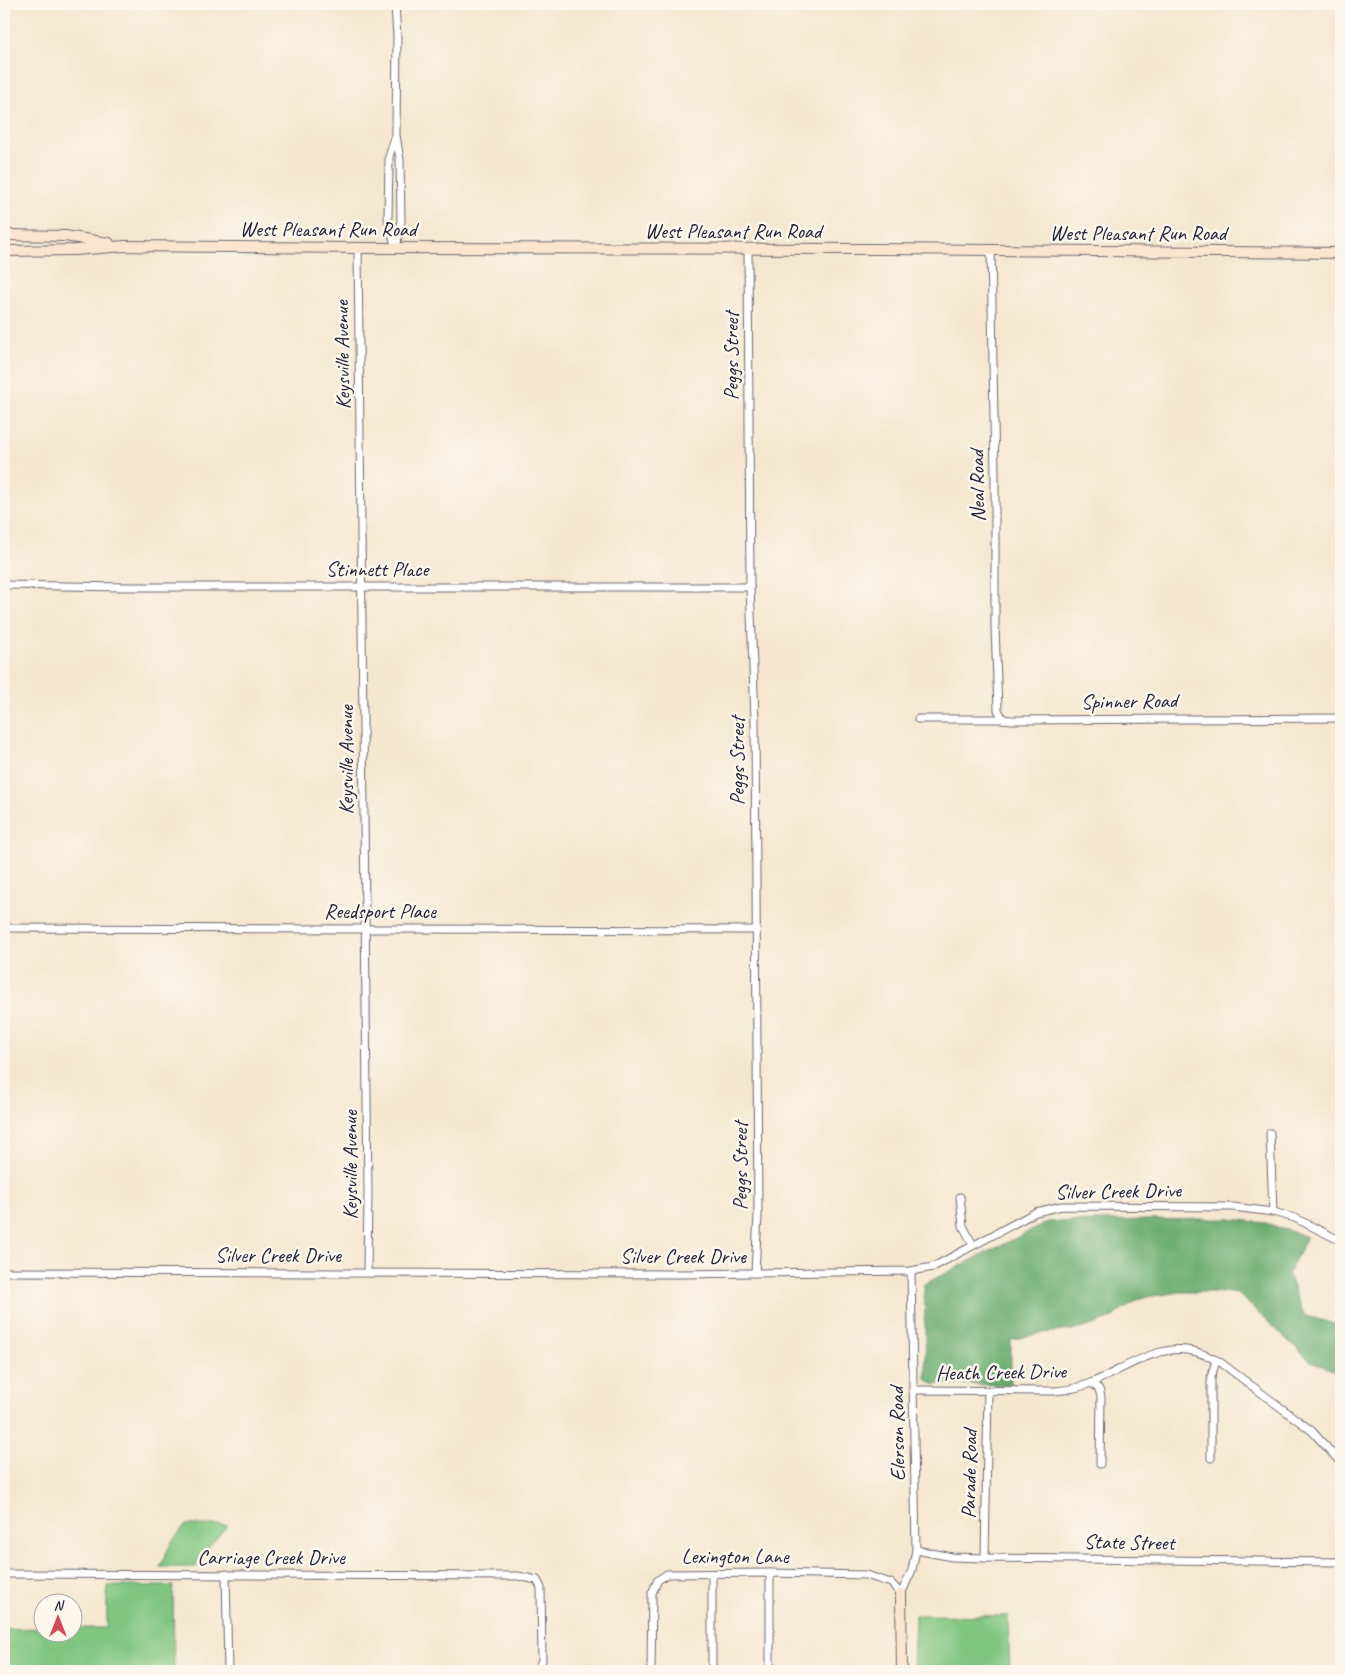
<svg xmlns="http://www.w3.org/2000/svg" width="1345" height="1675" viewBox="0 0 1345 1675" font-family="Caveat,sans-serif">
  <rect width="100%" height="100%" fill="#fbf7ec"/>
  <filter id="ink" filterUnits="userSpaceOnUse"><feTurbulence type="fractalNoise" baseFrequency=".02" numOctaves="2"/><feDisplacementMap in="SourceGraphic" scale="10" xChannelSelector="R" yChannelSelector="G"/><feConvolveMatrix kernelMatrix="1 2 1 2 8 2 1 2 1" color-interpolation-filters="sRGB"/></filter>
  <filter id="wash" filterUnits="userSpaceOnUse"><feTurbulence type="fractalNoise" baseFrequency=".0096" numOctaves="4" result="noise"/><feDisplacementMap in="SourceGraphic" scale="20" xChannelSelector="R" yChannelSelector="G"/><feGaussianBlur stdDeviation="1.12" result="paint"/><feColorMatrix in="noise" values="0 0 0 0 0 0 0 0 0 0 0 0 0 0 0 0 0 1.4 0 .05"/><feComposite in="paint" operator="in"/></filter>
  <g filter="url(#wash)">
    <rect width="100%" height="100%" fill="#f5e7cf"/>
    <!-- green -->
    <g fill="#80c680" stroke="#51745e">
      <polygon points="186,1525 228,1525 199,1558 196,1567 160,1567 172,1541"/>
      <polygon points="107,1586 173,1586 174,1671 4,1671 4,1629 42,1628 42,1632 72,1632 73,1628 107,1628"/>
      <polygon points="915,1615 1008,1616 1010,1671 913,1671"/>
    </g>
    <!-- forest -->
    <polygon fill="#68ab6e" stroke="#456654" points="1195,1219 1230,1219 1266,1223 1307,1237 1288,1274 1304,1315 1341,1326 1341,1377 1336,1372 1309,1360 1238,1294 1224,1292 1181,1292 1140,1298 1110,1319 1081,1329 1041,1333 1011,1340 1011,1385 932,1384 926,1379 924,1284 1048,1222"/>
  </g>
  <g filter="url(#ink)">
    <g fill="none" stroke-linecap="round" stroke-linejoin="round">
      <!-- street casing -->
      <g stroke="#6c676f" stroke-width="9">
        <g id="street">
          <polyline points="395,4 397,36 396,135 400,160 401,221 396,248"/>
          <polyline points="395,138 389,157 388,219 395,245"/>
          <polyline points="358,248 368,1192 367,1272"/>
          <polyline points="748,249 750,587 755,719 758,1214 755,1273"/>
          <polyline points="991,250 995,475 995,626 998,710 1003,719"/>
          <polyline points="4,585 125,587 750,587"/>
          <polyline points="918,719 1003,719 1012,720 1341,718"/>
          <polyline points="4,928 756,930"/>
          <polyline points="1270,1133 1273,1212"/>
          <polyline points="960,1197 963,1226 973,1245"/>
          <polyline points="4,1272 679,1274 911,1271 933,1267 1036,1212 1062,1206 1233,1207 1273,1212 1295,1218 1341,1241"/>
          <polyline points="1091,1383 1099,1389 1101,1397 1100,1464"/>
          <path d="M 913,1390 L 1055,1391 C 1068,1390 1080,1388 1093,1382 C 1122,1370 1154,1346 1187,1350 C 1199,1351 1210,1357 1220,1362 L 1312,1431 L 1341,1463"/>
          <polyline points="1211,1458 1211,1378 1216,1360"/>
          <polyline points="916,1550 952,1557 985,1558 1341,1562"/>
          <polyline points="985,1558 988,1391"/>
          <polyline points="4,1574 518,1576 537,1580 541,1588 542,1660 537,1671"/>
          <polyline points="226,1574 228,1671"/>
          <polyline points="712,1574 712,1671"/>
          <polyline points="770,1669 770,1573"/>
          <polyline points="651,1671 652,1593 658,1580 667,1574 770,1573 866,1575 891,1583 901,1594 912,1570 916,1550 911,1271"/>
        </g>
      </g>
      <!-- secondary casing -->
      <g stroke="#6c676f" stroke-width="12">
        <g id="secondary">
          <polyline points="4,235 65,236 109,243"/>
          <polyline points="4,251 75,250 125,246 358,248 879,249 1341,253"/>
          <polyline points="901,1594 902,1671"/>
        </g>
      </g>
      <!-- street -->
      <use href="#street" stroke="#fff" stroke-width="7"/>
      <!-- secondary -->
      <use href="#secondary" stroke="#fce5cf" stroke-width="10"/>
    </g>
  </g>
  <g text-anchor="middle" stroke-width="5" stroke-linejoin="round" paint-order="stroke">
    <!-- street labels -->
    <g font-size="21" fill="#22223b" stroke="#fbf7ec">
      <text x="328" y="236">West Pleasant Run Road</text>
      <text x="733" y="238">West Pleasant Run Road</text>
      <text x="1138" y="240">West Pleasant Run Road</text>
      <text transform="translate(342 355) rotate(-91)" y="7">Keysville Avenue</text>
      <text transform="translate(731 356) rotate(-90)" y="7">Peggs Street</text>
      <text transform="translate(977 486) rotate(-91)" y="7">Neal Road</text>
      <text x="377" y="576">Stinnett Place</text>
      <text transform="translate(1129 701) rotate(-1)" y="7">Spinner Road</text>
      <text transform="translate(346 760) rotate(-90)" y="7">Keysville Avenue</text>
      <text transform="translate(737 761) rotate(-90)" y="7">Peggs Street</text>
      <text x="380" y="918">Reedsport Place</text>
      <text transform="translate(350 1165) rotate(-90)" y="7">Keysville Avenue</text>
      <text transform="translate(740 1166) rotate(-90)" y="7">Peggs Street</text>
      <text transform="translate(1118 1191) rotate(-1)" y="7">Silver Creek Drive</text>
      <text x="278" y="1262">Silver Creek Drive</text>
      <text x="683" y="1263">Silver Creek Drive</text>
      <text transform="translate(1001 1372) rotate(-1)" y="7">Heath Creek Drive</text>
      <text transform="translate(897 1434) rotate(-91)" y="7">Elerson Road</text>
      <text transform="translate(969 1474) rotate(-89)" y="7">Parade Road</text>
      <text transform="translate(1129 1542) rotate(1)" y="7">State Street</text>
      <text x="735" y="1563">Lexington Lane</text>
      <text x="271" y="1564">Carriage Creek Drive</text>
    </g>
  </g>
  <!-- margin -->
  <rect width="1345" height="1675" fill="none" stroke="#fbf7ec" stroke-width="20"/>
  <!-- north arrow -->
  <g transform="translate(58 1618)"><circle r="24" fill="#fbf7ec" stroke="#a4a2a5"/>
  <path d="M0-4L9 19L0 12L-9 19Z" fill="#d1495b"/>
  <text y="-8" font-size="14" font-weight="bold" text-anchor="middle" fill="#22223b">N</text>
  </g>
</svg>
